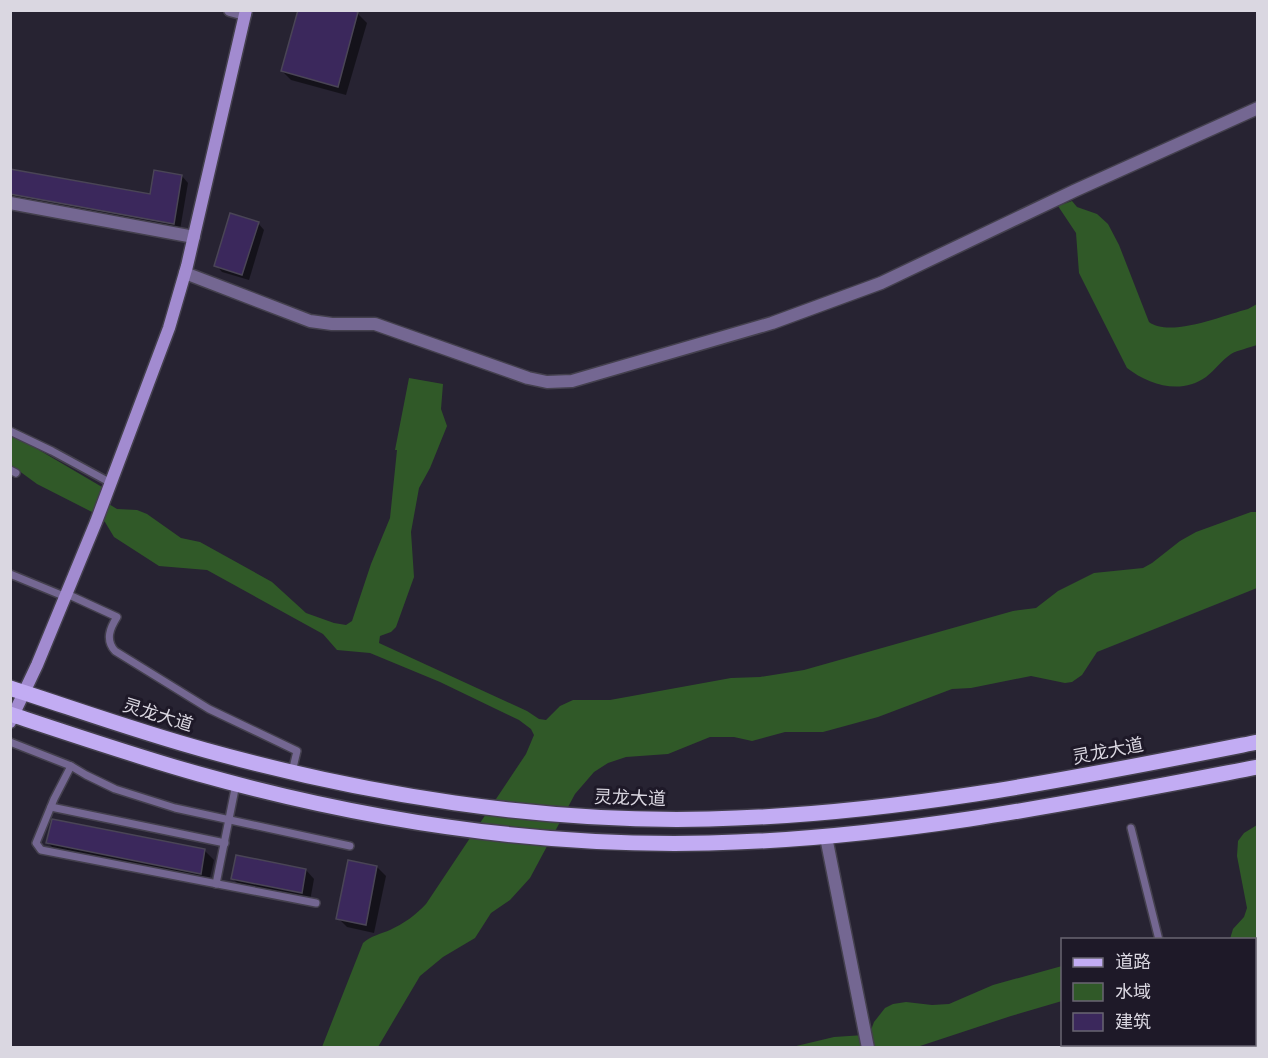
<svg xmlns="http://www.w3.org/2000/svg" width="1268" height="1058" viewBox="0 0 1268 1058" font-family="Rubik,'Noto Sans SC',sans-serif">
  <rect width="100%" height="100%" fill="#272332"/>
  <!-- water -->
  <g fill="#305928">
    <path d="M 1072,201 L 1077,207 L 1097,214 L 1108,224 L 1119,245 L 1149,322 C 1170,338 1224,315 1248,309 L 1257,304 L 1257,345 C 1249,348 1238,350 1231,354 C 1221,361 1215,370 1206,377 C 1181,395 1149,385 1127,368 L 1079,273 L 1076,233 L 1058,206 Z"/>
    <path d="M 409,378 L 443,384 L 441,409 L 447,426 L 430,468 L 419,488 L 411,532 L 414,577 L 396,627 L 391,632 L 380,636 L 379,643 L 527,711 L 539,719 L 546,720 L 560,706 L 573,700 L 610,700 L 731,678 L 760,677 L 804,670 L 1013,611 L 1036,608 L 1058,591 L 1094,573 L 1143,568 L 1152,563 L 1180,541 L 1196,532 L 1251,512 L 1257,512 L 1257,588 L 1097,652 L 1082,675 L 1072,682 L 1065,683 L 1031,676 L 971,688 L 952,689 L 878,717 L 823,732 L 785,732 L 752,741 L 734,737 L 710,737 L 668,754 L 626,757 L 608,763 L 594,772 L 575,794 L 530,878 L 510,900 L 491,913 L 475,938 L 443,957 L 420,976 L 378,1047 L 322,1047 L 363,943 C 371,936 380,934 390,930 C 403,924 416,915 426,904 L 526,754 L 534,735 L 531,729 L 519,720 L 440,682 L 370,653 L 337,650 L 323,634 L 207,570 L 159,566 L 114,537 L 105,522 L 92,512 L 37,484 L 11,465 L 11,436 L 34,447 L 102,487 L 99,498 L 117,509 L 137,510 L 147,514 L 181,538 L 200,542 L 272,582 L 306,613 L 334,623 L 346,625 L 352,621 L 371,564 L 390,518 L 397,450 L 395,450 Z"/>
    <polygon points="1257,825 1258,1031 1255,1033 1254,940 1230,939 1233,929 1244,917 1247,908 1237,856 1238,841 1244,833"/>
    <polygon points="1062,966 1062,1001 1011,1016 917,1047 788,1048 834,1037 864,1035 871,1030 874,1022 885,1008 893,1004 906,1002 932,1005 949,1004 993,985"/>
    <polygon points="1099,1044 1228,1045 1222,1048 1098,1048"/>
  </g>
  <!-- shadow -->
  <g fill="#0007">
    <polygon points="346,10 358,14 367,23 346,95 291,80 282,71"/>
    <polygon points="10,170 151,196 182,176 188,183 180,230 10,199"/>
    <polygon points="258,223 264,230 249,280 222,272 216,265"/>
    <polygon points="48,843 205,851 214,860 209,882 57,852"/>
    <polygon points="377,867 386,876 374,933 347,927 338,918"/>
    <polygon points="306,870 314,879 310,901 242,888 233,879"/>
  </g>
  <!-- building -->
  <g fill="#3b285c" stroke="#4a4556" stroke-width="1.5">
    <polygon points="298,10 351,10 358,12 338,87 281,71"/>
    <polygon points="10,169 150,194 154,170 182,175 174,224 10,194"/>
    <polygon points="230,213 259,222 242,275 214,266"/>
    <polygon points="52,819 205,849 201,874 46,843"/>
    <polygon points="236,855 306,869 302,893 231,879"/>
    <polygon points="348,860 377,866 366,925 336,919"/>
  </g>
  <g fill="none" stroke-linecap="round" stroke-linejoin="round">
    <!-- service casing -->
    <g stroke="#44404e" stroke-width="10">
      <g id="service">
        <polyline points="10,431 52,451 111,483"/>
        <polyline points="10,470 16,473"/>
        <polyline points="10,574 66,597"/>
        <path d="M 67,594 L 117,617 C 110,628 105,640 115,651 L 209,709 L 297,751 L 292,772"/>
        <polyline points="10,742 71,766 86,775 115,789 175,808 350,846"/>
        <polyline points="71,766 54,799 36,843 41,850 316,903"/>
        <polyline points="51,807 225,843"/>
        <polyline points="1131,828 1159,940"/>
        <polyline points="216,884 236,784"/>
        <polyline points="1186,1044 1187,1048"/>
      </g>
    </g>
    <!-- minor casing -->
    <g stroke="#44404e" stroke-width="15">
      <g id="minor">
        <polyline points="230,10 245,14"/>
        <polyline points="10,203 194,237"/>
        <polyline points="185,273 310,321 332,324 375,324 528,378 547,382 572,381 772,323 881,283 1074,191 1258,108"/>
        <polyline points="826,837 868,1048"/>
      </g>
    </g>
    <!-- secondary casing -->
    <g stroke="#44404e" stroke-width="15">
      <polyline id="secondary" points="10,722 37,665 96,522 169,328 187,266 246,10"/>
    </g>
    <!-- primary casing -->
    <g stroke="#44404e" stroke-width="18">
      <g id="primary">
        <path d="M 10,688 C 75,709 139,732 205,750 C 366,795 541,823 709,819 C 894,815 1076,778 1258,742"/>
        <path d="M 10,714 C 73,735 135,756 199,774 C 363,820 538,847 709,843 C 894,839 1076,802 1258,767"/>
      </g>
    </g>
    <!-- service -->
    <use href="#service" stroke="#746792" stroke-width="7"/>
    <!-- minor -->
    <use href="#minor" stroke="#746792" stroke-width="12"/>
    <!-- secondary -->
    <use href="#secondary" stroke="#a28bd0" stroke-width="12"/>
    <!-- primary -->
    <use href="#primary" stroke="#c2acf3" stroke-width="15"/>
  </g>
  <g text-anchor="middle" stroke-width="6" stroke-linejoin="round" paint-order="stroke">
    <!-- street labels -->
    <g font-size="18" fill="#dad7e1" stroke="#1e1928">
      <text transform="translate(158 715) rotate(17)" y="6">灵龙大道</text>
      <text transform="translate(1108 751) rotate(-11)" y="6">灵龙大道</text>
      <text transform="translate(630 798) rotate(2)" y="6">灵龙大道</text>
    </g>
  </g>
  <!-- border -->
  <rect width="1268" height="1058" fill="none" stroke="#dad7e1" stroke-width="24"/>
  <!-- legend -->
  <rect x="1061" y="938" width="195" height="108" fill="#1e1928" stroke="#696572" stroke-width="1.5"/>
  <rect x="1073" y="958" width="30" height="9" fill="#c2acf3" stroke="#696572" stroke-width="1.5"/>
  <text x="1115" y="968" font-size="18" fill="#dad7e1">道路</text>
  <rect x="1073" y="983" width="30" height="18" fill="#305928" stroke="#696572" stroke-width="1.5"/>
  <text x="1115" y="998" font-size="18" fill="#dad7e1">水域</text>
  <rect x="1073" y="1013" width="30" height="18" fill="#3b285c" stroke="#696572" stroke-width="1.5"/>
  <text x="1115" y="1028" font-size="18" fill="#dad7e1">建筑</text>
</svg>
